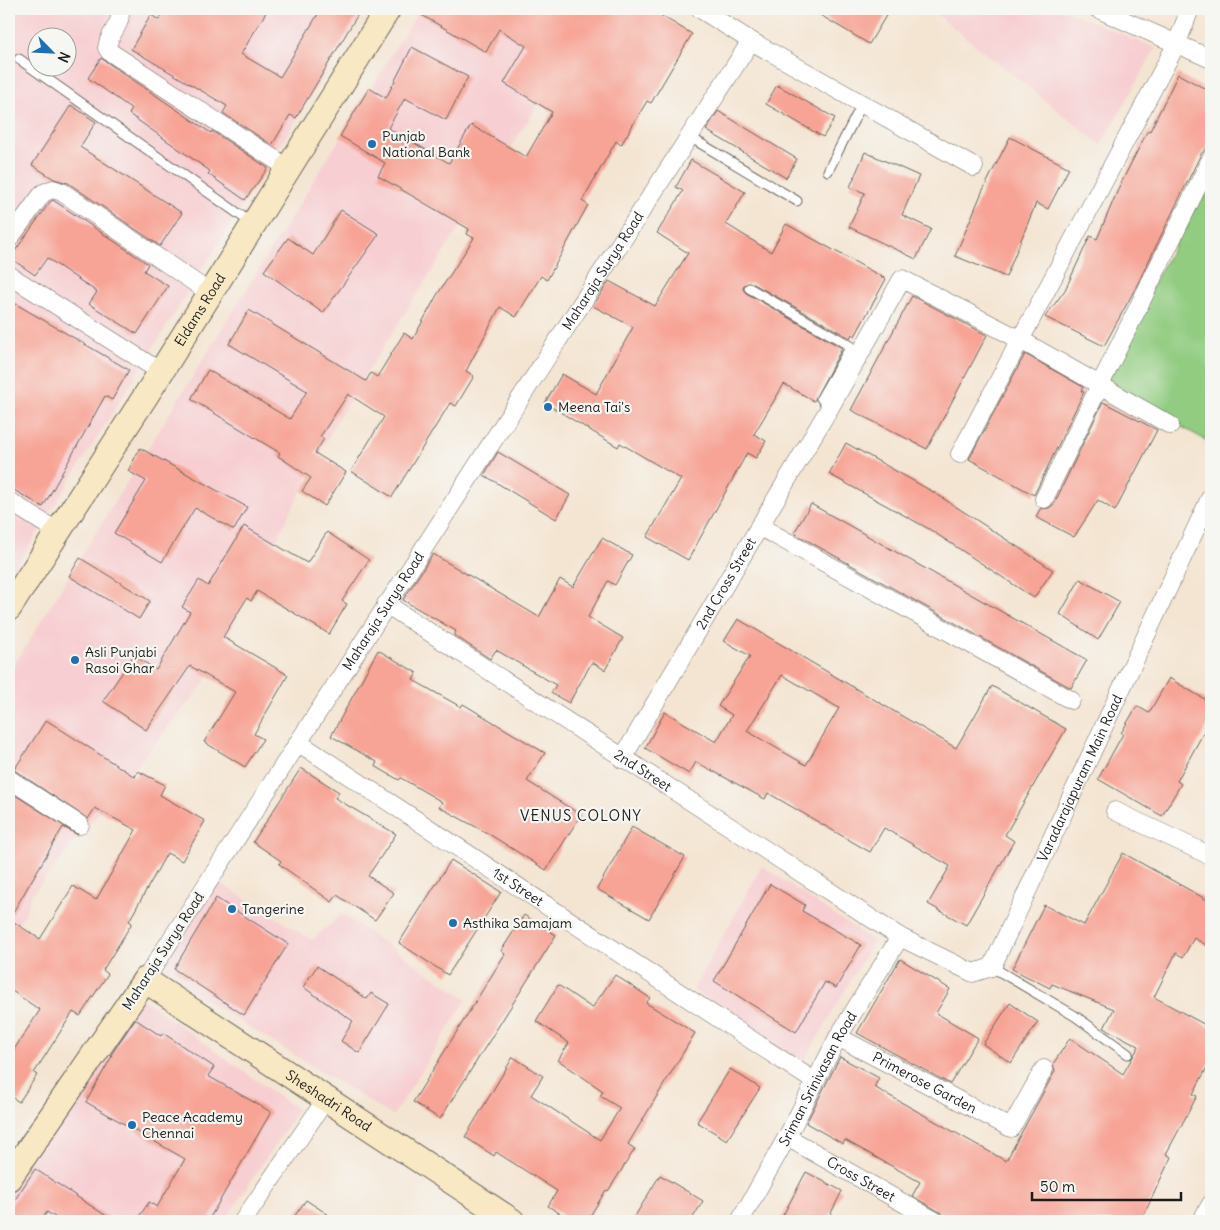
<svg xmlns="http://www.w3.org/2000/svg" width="1220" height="1230" viewBox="0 0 1220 1230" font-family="Delius,sans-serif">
  <rect width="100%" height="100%" fill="#f6f6f2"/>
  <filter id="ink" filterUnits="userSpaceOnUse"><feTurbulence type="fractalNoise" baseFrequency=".02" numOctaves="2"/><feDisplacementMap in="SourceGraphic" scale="10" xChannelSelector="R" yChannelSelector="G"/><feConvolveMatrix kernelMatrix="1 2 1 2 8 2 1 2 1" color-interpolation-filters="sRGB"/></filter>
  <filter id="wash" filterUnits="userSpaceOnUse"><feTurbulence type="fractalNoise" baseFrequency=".0096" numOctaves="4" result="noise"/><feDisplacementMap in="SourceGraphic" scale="20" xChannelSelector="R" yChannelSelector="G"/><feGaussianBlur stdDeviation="1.12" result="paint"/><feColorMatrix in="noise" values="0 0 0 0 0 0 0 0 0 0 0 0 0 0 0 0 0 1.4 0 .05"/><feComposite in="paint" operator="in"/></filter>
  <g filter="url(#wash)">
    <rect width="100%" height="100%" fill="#f4e5d3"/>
    <!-- built -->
    <g fill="#f7cfd2" fill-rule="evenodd">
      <path d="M 9,9 L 365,9 L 9,578 ZM 38,38 L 68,38 L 68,68 L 38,68 Z"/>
      <polygon points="420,9 599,9 338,418 204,683 31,896 25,914 9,937 9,673"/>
      <polygon points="930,9 1061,9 1156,48 1101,145"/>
      <polygon points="762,866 873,941 803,1063 693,990"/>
      <polygon points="217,881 312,940 342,914 467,999 393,1116 181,985 158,974"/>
      <polygon points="141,998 298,1110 225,1221 9,1221 9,1192"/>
    </g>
    <!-- green -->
    <polygon fill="#92cc81" stroke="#57744e" points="1208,184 1211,186 1211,443 1100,382"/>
    <g id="blocks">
      <!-- building -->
      <g fill="#f7a496" fill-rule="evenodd">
        <polygon points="165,9 268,9 241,54 280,77 321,9 361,9 296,118 290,115 272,145 223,113 227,106 131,49 151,15 159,20"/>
        <polygon points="411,9 650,9 692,34 651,103 647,101 621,145 616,141 582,201 588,205 547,280 541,276 516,317 500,307 466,371 474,376 456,406 450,403 392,497 351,471 384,417 348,394 320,437 324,439 315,453 346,472 325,506 302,491 311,478 278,456 280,453 191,399 208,370 290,419 307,391 229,344 249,310 366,381 371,373 377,377 404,333 413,339 437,295 474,238 467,234 469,229 378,176 385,163 340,136 369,88 386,98 412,47 468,77 446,120 405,98 388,128 449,163 471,125 526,157 552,112 504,83 526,46 499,29 486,52"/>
        <polygon points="810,9 890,9 869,44"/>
        <polygon points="101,58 211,133 212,131 268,168 245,200 208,174 210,171 129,114 132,109 88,78"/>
        <polygon points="1178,74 1211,92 1211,143 1201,154 1135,289 1104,346 1045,317 1065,290 1090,236 1097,239 1120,185 1148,130 1150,131"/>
        <polygon points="777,85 835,118 823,137 766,104"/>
        <polygon points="71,105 96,122 80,147 182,213 160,246 68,183 54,179 32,165"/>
        <polygon points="718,111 797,159 786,178 706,130"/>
        <polygon points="1010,137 1069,168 1048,209 1036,203 1006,277 955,256 982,192"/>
        <polygon points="865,152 919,176 902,215 931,229 916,259 849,227 865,193 850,187"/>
        <polygon points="691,160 745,192 726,224 771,252 786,224 886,279 855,336 852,334 850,338 752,283 744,285 743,289 746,293 842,348 814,401 784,384 754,434 766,441 756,458 747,453 688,560 647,537 681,479 620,443 618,447 545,403 562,374 596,394 633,327 593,306 609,281 655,306 688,253 657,233 683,191 676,187"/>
        <polygon points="53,200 148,264 144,271 168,286 137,334 89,304 97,292 47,258 35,275 10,258 50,202"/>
        <polygon points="341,210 379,234 323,313 264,271 288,238 313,255"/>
        <polygon points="912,296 987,335 927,449 851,410"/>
        <polygon points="9,300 129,370 112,400 105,396 43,507 9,487"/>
        <polygon points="1025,354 1083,387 1081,391 1084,392 1034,495 969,459"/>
        <polygon points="1103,402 1157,430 1115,511 1098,500 1074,537 1036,517 1040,509 1049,508 1054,504"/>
        <polygon points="846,443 935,493 1053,570 1034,598 929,529 829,474"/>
        <polygon points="140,448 247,507 234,530 195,508 162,562 114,533 146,481 128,471"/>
        <polygon points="498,452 570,495 556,519 484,475"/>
        <polygon points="811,504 1087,660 1071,688 794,533"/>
        <polygon points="244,526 307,563 327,532 369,560 342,601 347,604 329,634 257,591 251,601 247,598 223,637 288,675 254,734 263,739 245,767 204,742 235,692 190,666 146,730 103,701 134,655 156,670 190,612 182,607 199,580 208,586"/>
        <polygon points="602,538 632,555 615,585 608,581 588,617 623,638 605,670 592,662 569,703 551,693 556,685 496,650 490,659 454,635 456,631 403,600 433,554 539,617 560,579 573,587"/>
        <polygon points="80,558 150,601 139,619 69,576"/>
        <polygon points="1080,579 1120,602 1098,640 1060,614"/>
        <path d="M 738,619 L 956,748 L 992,686 L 1066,729 L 1005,835 L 1014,841 L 966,925 L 928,904 L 950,866 L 884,828 L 870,852 L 768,793 L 765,799 L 696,762 L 689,774 L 645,748 L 665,712 L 716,742 L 732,715 L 718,706 L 750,656 L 724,641 ZM 782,675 L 839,708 L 806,765 L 747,731 Z"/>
        <polygon points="378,650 417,673 413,680 461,707 463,704 545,753 527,781 581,815 546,870 489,834 439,807 442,802 401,778 399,780 375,766 377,762 331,736"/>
        <polygon points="1169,678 1211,703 1211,719 1177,781 1181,784 1162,816 1098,779 1123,734 1121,733 1137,706 1149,713"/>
        <polygon points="46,720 135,777 138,771 165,785 160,795 205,821 182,861 167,853 129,921 132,923 103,970 108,974 80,1016 73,1012 34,1073 37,1075 19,1102 9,1095 9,1057 40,1010 9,989 9,805 15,795 78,835 63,827 9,919 40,939 73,886 96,900 136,830 95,808 88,819 14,770"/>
        <polygon points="301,768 339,792 335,798 396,834 368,876 394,893 375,920 337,895 332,902 279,864 281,861 253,842"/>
        <polygon points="632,827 685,857 649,919 597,889"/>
        <polygon points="1123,853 1211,902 1211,948 1194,938 1183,957 1176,953 1154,997 1211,1028 1211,1060 1193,1094 1197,1096 1166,1154 1171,1157 1141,1221 950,1221 940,1212 912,1196 920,1182 845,1140 843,1144 806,1123 840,1057 879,1078 874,1087 1006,1161 1055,1071 1053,1064 1070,1038 1123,1074 1139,1046 1104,1028 1114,1009 1052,984 1050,988 1012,969 1044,905 1084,925"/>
        <polygon points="451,860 501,892 448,975 399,943"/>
        <polygon points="770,884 805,905 802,911 861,945 836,988 825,982 796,1032 714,981"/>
        <polygon points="216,898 288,944 244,1015 174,969"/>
        <polygon points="524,915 556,935 440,1119 413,1102 505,954 501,951"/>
        <polygon points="900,959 950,989 936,1013 978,1038 950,1084 857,1033"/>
        <polygon points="317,966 367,999 371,993 389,1004 359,1053 341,1041 353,1021 303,987"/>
        <polygon points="615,975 650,998 646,1003 695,1033 628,1144 635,1149 608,1191 606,1190 587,1221 572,1221 548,1206 557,1191 496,1152 494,1156 465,1137 513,1057 543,1076 531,1095 600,1140 620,1108 600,1096 603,1091 558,1060 569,1043 536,1021 558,985 592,1008"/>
        <polygon points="1010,1003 1038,1022 1011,1063 983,1044"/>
        <polygon points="135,1019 161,1036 163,1033 214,1067 208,1076 271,1112 208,1221 136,1221 149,1202 157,1207 185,1159 86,1102 112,1056 111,1055"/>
        <polygon points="730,1069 760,1088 727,1140 697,1122"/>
        <polygon points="35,1169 114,1221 61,1221 47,1212 41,1221 9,1221 9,1209"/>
        <polygon points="806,1172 842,1191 827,1221 780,1221"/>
        <polygon points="660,1175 703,1201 691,1221 632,1221"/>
        <polygon points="306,1200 338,1221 291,1221"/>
      </g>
    </g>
  </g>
  <g filter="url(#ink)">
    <use href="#blocks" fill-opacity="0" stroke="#68625c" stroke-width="1"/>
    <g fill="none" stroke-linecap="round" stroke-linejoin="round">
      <!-- lane casing -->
      <g stroke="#68625c" stroke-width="11">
        <g id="lane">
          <polyline points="19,59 253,224"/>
          <polyline points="688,136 797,201"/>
          <polyline points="828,171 862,104"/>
          <polyline points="749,288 851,346 821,398 829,409"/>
          <polyline points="992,967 1075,1016 1128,1054"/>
        </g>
      </g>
      <!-- street casing -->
      <g stroke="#68625c" stroke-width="19">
        <g id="street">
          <path d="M 119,9 C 124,24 108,33 107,48 L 110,52 L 288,168"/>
          <polyline points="700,9 751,41 974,167"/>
          <polyline points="1098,9 1211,59"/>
          <polyline points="9,239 43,193 53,189 62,192 210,293"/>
          <polyline points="9,275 161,372"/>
          <polyline points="960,454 1177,43 1190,9"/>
          <polyline points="1044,499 1211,159"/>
          <polyline points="9,501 58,532"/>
          <polyline points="759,526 1071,700"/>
          <path id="s1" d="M 386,604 L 900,937 L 973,973 L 992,967 L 1211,496"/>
          <path id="s2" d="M 299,743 L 814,1081"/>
          <path id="s3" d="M 622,759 L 829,409 L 902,279 L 1019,339 L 1170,425"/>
          <polyline points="9,779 80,825"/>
          <polyline points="1115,811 1211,856"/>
          <path id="s4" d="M 145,980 L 751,41"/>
          <path id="s5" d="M 838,1037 L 1011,1128 L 1044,1069"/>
          <path id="s6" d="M 787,1137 L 935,1221"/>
          <polyline points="243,1221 326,1099"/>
          <path id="s7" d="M 740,1221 L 787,1137 L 838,1037 L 900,937"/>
          <polyline points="1201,1221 1211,1204"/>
        </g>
      </g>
      <!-- secondary casing -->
      <g stroke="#68625c" stroke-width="27">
        <g id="secondary">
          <path id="s8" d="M 9,608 L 161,372 L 388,9"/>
          <path id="s9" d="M 9,1178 L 145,980 L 512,1221"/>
        </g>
      </g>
      <!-- lane -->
      <use href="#lane" stroke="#fff" stroke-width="9"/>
      <!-- street -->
      <use href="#street" stroke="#fff" stroke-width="18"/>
      <!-- secondary -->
      <use href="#secondary" stroke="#f8e8c3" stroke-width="25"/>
    </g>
  </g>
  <!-- markers -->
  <g fill="#1f6fb2" stroke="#f6f6f2" stroke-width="2">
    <circle cx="372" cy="144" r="5"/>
    <circle cx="548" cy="407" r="5"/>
    <circle cx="75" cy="660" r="5"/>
    <circle cx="232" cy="909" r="5"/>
    <circle cx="453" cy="923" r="5"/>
    <circle cx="132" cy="1125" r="5"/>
  </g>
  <g text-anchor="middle" stroke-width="4.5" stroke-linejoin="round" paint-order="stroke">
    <!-- poi labels -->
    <g font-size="14" fill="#1c1c1c" stroke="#f6f6f2" text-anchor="start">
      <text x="382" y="141">Punjab<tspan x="382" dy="16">National Bank</tspan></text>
      <text x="558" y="412">Meena Tai's</text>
      <text x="85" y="657">Asli Punjabi<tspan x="85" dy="16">Rasoi Ghar</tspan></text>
      <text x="242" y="914">Tangerine</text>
      <text x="463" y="928">Asthika Samajam</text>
      <text x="142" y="1122">Peace Academy<tspan x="142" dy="16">Chennai</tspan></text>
    </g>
    <!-- street labels -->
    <g font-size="14" fill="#1c1c1c" stroke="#f6f6f2">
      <text dy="5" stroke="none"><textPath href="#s4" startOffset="844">Maharaja Surya Road</textPath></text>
      <text dy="5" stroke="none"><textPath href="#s8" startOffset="354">Eldams Road</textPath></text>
      <text dy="5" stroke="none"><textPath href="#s3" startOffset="204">2nd Cross Street</textPath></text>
      <text dy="5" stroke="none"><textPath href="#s4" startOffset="439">Maharaja Surya Road</textPath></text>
      <text dy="5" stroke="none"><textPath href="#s1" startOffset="306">2nd Street</textPath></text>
      <text dy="5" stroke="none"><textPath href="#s1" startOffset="922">Varadarajapuram Main Road</textPath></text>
      <text dy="5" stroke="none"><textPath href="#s2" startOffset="262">1st Street</textPath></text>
      <text transform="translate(163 951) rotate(-57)" y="5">Maharaja Surya Road</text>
      <text dy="5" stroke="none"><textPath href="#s7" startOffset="162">Sriman Srinivasan Road</textPath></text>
      <text dy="5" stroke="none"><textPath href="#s5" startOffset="98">Primerose Garden</textPath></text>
      <text dy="5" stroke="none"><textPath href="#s9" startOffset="460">Sheshadri Road</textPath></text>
      <text dy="5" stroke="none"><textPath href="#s6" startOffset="85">Cross Street</textPath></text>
    </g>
    <!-- neighbourhood labels -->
    <g font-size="15" letter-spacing="1" fill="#1c1c1c" stroke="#f6f6f2">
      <text x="581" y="821">VENUS COLONY</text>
    </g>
  </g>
  <!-- margin -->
  <rect width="1220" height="1230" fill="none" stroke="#f6f6f2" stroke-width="30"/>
  <!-- north arrow -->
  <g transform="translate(52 52) rotate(114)"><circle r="24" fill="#f6f6f2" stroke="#9f9f9c"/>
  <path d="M0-4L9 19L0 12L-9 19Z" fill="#1f6fb2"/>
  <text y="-8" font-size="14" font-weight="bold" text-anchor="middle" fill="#1c1c1c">N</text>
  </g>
  <!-- scale -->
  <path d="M1032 1192v8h149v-8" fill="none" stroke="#1c1c1c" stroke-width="2.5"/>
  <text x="1040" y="1192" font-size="15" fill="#1c1c1c" stroke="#f6f6f2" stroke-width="4" paint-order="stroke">50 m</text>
</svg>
